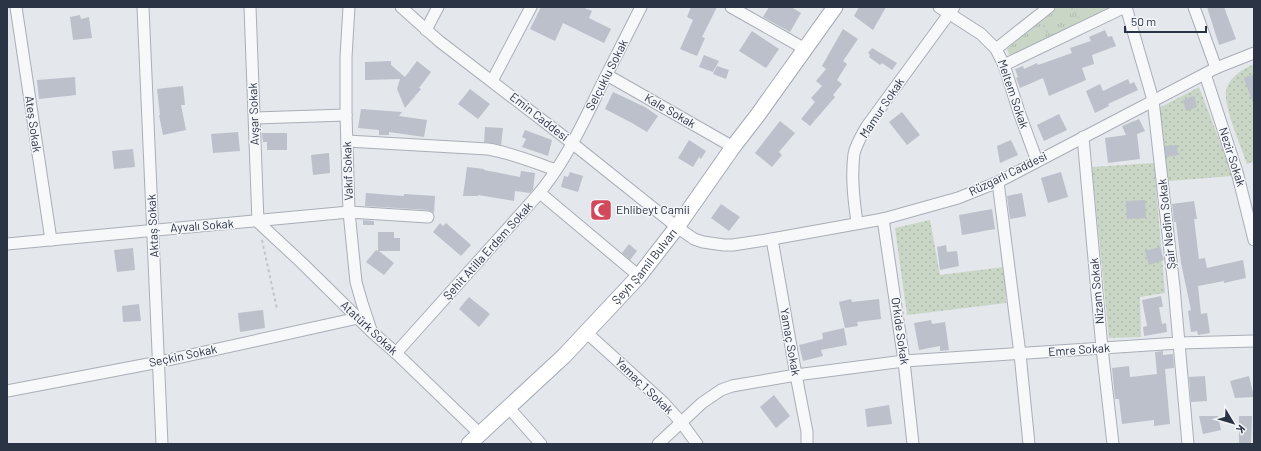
<svg xmlns="http://www.w3.org/2000/svg" width="1261" height="451" viewBox="0 0 1261 451" font-family="Barlow,sans-serif">
  <defs>
    <pattern id="grass-dots" width="8" height="8" patternUnits="userSpaceOnUse"><rect width="8" height="8" fill="#c9d6c5"/><path d="M2 2h.1M6 6h.1" fill="none" stroke="#adb8ab" stroke-width="1.8" stroke-linecap="round"/></pattern>
    <pattern id="park-tufts" width="24" height="20" patternUnits="userSpaceOnUse"><rect width="24" height="20" fill="#c9d6c5"/><path d="M3 7l-1-3M5 7V3M7 7l1-3M15 17l-1-3M17 17v-4M19 17l1-3" fill="none" stroke="#adb8ab"/></pattern>
  </defs>
  <rect width="100%" height="100%" fill="#e4e7ec"/>
  <!-- grass -->
  <g fill="url(#grass-dots)">
    <path d="M 1254,64 L 1254,161 L 1247,164 C 1242,149 1223,105 1226,91 C 1229,77 1243,69 1254,64 Z"/>
    <polygon points="1199,87 1233,176 1168,181 1159,108"/>
    <polygon points="1154,163 1165,293 1140,297 1141,337 1109,338 1092,167"/>
    <polygon points="930,220 940,275 1004,267 1006,303 907,315 895,228"/>
  </g>
  <!-- park -->
  <polygon fill="url(#park-tufts)" points="1056,7 1114,7 1011,59 1007,49"/>
  <!-- building -->
  <g fill="#bbc0ca">
    <polygon points="541,7 582,7 592,11 589,18 611,29 604,43 563,23 555,41 530,29"/>
    <polygon points="691,7 717,7 702,37 705,38 697,56 680,49 693,20 687,17"/>
    <polygon points="769,7 791,7 801,13 790,32 763,17"/>
    <polygon points="859,7 886,7 873,30 854,16"/>
    <polygon points="1207,7 1224,7 1236,39 1219,45"/>
    <polygon points="80,15 81,19 89,17 92,38 73,40 70,17"/>
    <polygon points="843,29 858,39 843,61 847,64 837,80 842,84 833,95 835,97 810,126 801,119 815,102 811,98 822,86 816,81 826,69 822,66"/>
    <polygon points="1105,30 1108,37 1112,36 1116,46 1092,55 1094,64 1082,68 1086,80 1049,96 1043,78 1020,88 1016,78 1018,77 1015,69 1023,66 1024,69 1037,63 1038,65 1072,53 1070,48 1091,41 1089,37"/>
    <polygon points="752,31 779,49 766,68 739,51"/>
    <polygon points="872,48 897,63 892,70 882,63 880,65 869,57 870,55 868,53"/>
    <polygon points="704,55 719,61 713,72 699,67"/>
    <polygon points="391,61 391,65 405,77 417,61 431,72 419,88 421,89 405,108 397,89 400,79 365,80 365,62"/>
    <polygon points="717,66 729,70 726,79 713,74"/>
    <polygon points="1254,74 1254,102 1253,103 1244,78"/>
    <polygon points="75,77 76,95 39,99 37,80"/>
    <polygon points="1128,79 1130,84 1134,82 1138,90 1108,104 1109,106 1095,113 1086,91 1100,84 1103,91"/>
    <polygon points="183,86 185,105 181,105 186,130 163,135 159,115 160,115 157,89"/>
    <polygon points="470,89 490,104 478,119 458,104"/>
    <polygon points="613,92 645,107 658,116 647,132 632,123 605,109"/>
    <polygon points="1194,96 1197,107 1186,111 1183,100"/>
    <polygon points="361,109 402,112 399,116 427,120 424,137 389,132 389,135 379,135 379,130 358,128"/>
    <polygon points="902,112 920,135 907,145 889,122"/>
    <polygon points="1059,114 1067,130 1044,141 1037,125"/>
    <polygon points="1139,119 1145,131 1137,134 1140,159 1108,163 1105,138 1126,135 1122,126"/>
    <polygon points="780,121 795,133 779,152 782,155 772,167 755,153"/>
    <polygon points="485,127 503,128 501,145 484,142"/>
    <polygon points="525,130 552,140 548,156 522,147 526,139 522,137"/>
    <polygon points="238,132 240,151 213,153 211,134"/>
    <polygon points="262,133 287,133 287,150 267,150 267,142 263,142"/>
    <polygon points="689,140 706,151 701,159 699,157 693,167 678,158"/>
    <polygon points="1011,140 1018,155 1000,163 997,146"/>
    <polygon points="1177,145 1178,155 1166,157 1165,146"/>
    <polygon points="133,149 135,167 114,169 112,151"/>
    <polygon points="329,153 330,173 313,175 311,155"/>
    <polygon points="467,167 484,169 484,170 520,177 521,171 535,173 533,190 530,193 515,191 514,201 478,195 478,196 463,196"/>
    <polygon points="570,172 583,176 578,192 561,187 564,176 568,177"/>
    <polygon points="1061,172 1068,197 1048,203 1041,178"/>
    <polygon points="366,193 404,196 404,194 435,196 434,213 428,210 365,206"/>
    <polygon points="1022,193 1026,216 1010,219 1007,196"/>
    <polygon points="1145,200 1146,218 1127,219 1126,201"/>
    <polygon points="1194,201 1197,219 1194,219 1199,259 1205,258 1207,268 1243,260 1246,278 1224,283 1224,281 1198,286 1201,314 1207,313 1210,333 1198,335 1197,331 1191,332 1188,311 1191,310 1181,263 1176,222 1174,222 1172,204"/>
    <polygon points="721,204 740,217 729,231 711,218"/>
    <polygon points="992,209 995,229 962,235 959,215"/>
    <polygon points="363,220 374,221 374,225 363,225"/>
    <polygon points="440,223 443,226 446,223 471,245 461,256 433,232"/>
    <polygon points="378,232 394,232 394,238 400,238 400,251 379,251 394,263 384,275 366,262 376,250 378,251"/>
    <polygon points="629,244 637,251 630,260 622,253"/>
    <polygon points="946,245 947,252 957,251 959,266 940,270 937,247"/>
    <polygon points="1160,247 1164,260 1149,265 1145,251"/>
    <polygon points="133,248 135,270 117,272 114,250"/>
    <polygon points="1161,296 1163,307 1159,307 1162,324 1166,323 1167,332 1144,336 1143,327 1147,326 1142,300"/>
    <polygon points="469,297 490,314 479,327 459,309"/>
    <polygon points="851,299 852,302 879,299 881,319 857,322 858,326 845,328 839,302"/>
    <polygon points="139,304 141,321 123,322 122,306"/>
    <polygon points="263,310 265,328 240,332 238,313"/>
    <polygon points="931,320 932,324 945,322 949,350 940,351 940,346 919,350 914,323"/>
    <polygon points="844,328 847,345 821,350 823,356 803,361 799,345 823,339 822,333"/>
    <polygon points="1163,351 1163,355 1173,354 1174,368 1165,369 1170,424 1154,426 1154,420 1122,424 1119,399 1115,399 1112,368 1129,366 1130,377 1157,374 1155,352"/>
    <polygon points="1205,376 1207,401 1191,402 1189,377"/>
    <polygon points="1249,376 1254,397 1235,398 1230,381"/>
    <polygon points="774,395 790,416 776,428 760,407"/>
    <polygon points="889,405 892,424 867,427 865,409"/>
    <polygon points="1199,416 1218,416 1221,430 1203,434"/>
    <polygon points="1239,416 1252,416 1251,444 1239,444"/>
  </g>
  <g fill="none" stroke-linecap="round" stroke-linejoin="round">
    <!-- minor casing -->
    <g stroke="#a9aeb7" stroke-width="13">
      <g id="minor">
        <polyline points="16,7 51,240"/>
        <polyline points="143,7 162,444"/>
        <polyline points="250,7 258,222 302,263 372,332 396,353 480,434"/>
        <polyline points="349,7 346,57 346,115 349,212 356,282 362,303 371,330"/>
        <polyline points="401,7 439,41 572,143 677,227 694,239 703,242 724,245 733,245 772,239 883,219 958,198 998,182 1216,68 1254,53"/>
        <polyline points="731,7 805,49"/>
        <polyline points="939,7 981,34 996,49 1004,65 1019,112 1037,161"/>
        <polyline points="1126,7 1153,100 1174,287 1188,444"/>
        <polyline points="1194,7 1216,68"/>
        <polyline points="426,30 438,7"/>
        <polyline points="996,49 1049,7"/>
        <polyline points="1004,65 1125,7"/>
        <polyline points="1205,74 1237,172 1254,240"/>
        <polyline points="607,75 733,147"/>
        <polyline points="492,81 531,7"/>
        <polyline points="255,118 346,115"/>
        <polyline points="1083,137 1102,348 1113,444"/>
        <path d="M 347,141 L 488,149 C 512,153 533,162 556,170"/>
        <polyline points="998,182 1020,354 1029,444"/>
        <polyline points="540,193 639,276"/>
        <polyline points="883,219 904,361 913,444"/>
        <path d="M 857,223 C 854,201 851,177 854,154 C 856,144 862,135 867,126 L 954,7"/>
        <polyline points="772,239 796,375 807,432 807,444"/>
        <polyline points="7,244 349,212 428,217"/>
        <polyline points="587,333 663,402 681,422 697,444"/>
        <path d="M 396,353 L 535,198 C 564,165 583,123 602,84 C 615,58 628,33 641,7"/>
        <polyline points="7,391 159,362 358,318"/>
        <polyline points="509,408 541,444"/>
        <polyline points="658,444 702,403 721,390 732,386 796,375 904,361 1179,343 1254,341"/>
      </g>
    </g>
    <!-- major casing -->
    <g stroke="#a3abb8" stroke-width="17">
      <g id="major">
        <path id="s1" d="M 469,444 L 564,356 L 639,276 L 677,227 L 733,147 L 757,116 L 835,7"/>
      </g>
    </g>
    <!-- path -->
    <g stroke="#c2c5cb" stroke-width="2" stroke-dasharray="3 3" stroke-linecap="butt">
      <polyline points="1071,7 1079,18"/>
      <polyline points="1043,25 1048,33"/>
      <polyline points="262,240 277,309"/>
    </g>
    <!-- minor -->
    <use href="#minor" stroke="#f7f8fa" stroke-width="11"/>
    <!-- major -->
    <use href="#major" stroke="#fff" stroke-width="15"/>
  </g>
  <!-- icons -->
  <defs>
    <g id="mosque-square" transform="scale(1.15)"><rect x="-9" y="-9" width="18" height="18" rx="4" fill="#d1495b" stroke="#f4f6f9"/><path d="M3.5-4.9A6 6 0 1 0 3.5 4.9A5 5 0 1 1 3.5-4.9Z" fill="#fff"/></g>
  </defs>
  <g fill-rule="evenodd">
    <use href="#mosque-square" x="601" y="210"/>
  </g>
  <g text-anchor="middle" stroke-width="3" stroke-linejoin="round" paint-order="stroke">
    <!-- street labels -->
    <g font-size="12" fill="#2b3445" stroke="#f4f6f9">
      <text transform="translate(607 75) rotate(-63)" y="4">Selçuklu Sokak</text>
      <text transform="translate(1013 94) rotate(71)" y="4">Meltem Sokak</text>
      <text transform="translate(882 108) rotate(-56)" y="4">Mamur Sokak</text>
      <text transform="translate(670 111) rotate(30)" y="4">Kale Sokak</text>
      <text transform="translate(254 114) rotate(-92)" y="4">Avşar Sokak</text>
      <text transform="translate(539 117) rotate(38)" y="4">Emin Caddesi</text>
      <text transform="translate(33 124) rotate(82)" y="4">Ateş Sokak</text>
      <text transform="translate(1232 157) rotate(72)" y="4">Nezir Sokak</text>
      <text transform="translate(348 171) rotate(-92)" y="4">Vakıf Sokak</text>
      <text transform="translate(1008 174) rotate(-26)" y="4">Rüzgarlı Caddesi</text>
      <text transform="translate(1167 224) rotate(-96)" y="4">Şair Nedim Sokak</text>
      <text transform="translate(153 226) rotate(-93)" y="4">Aktaş Sokak</text>
      <text transform="translate(202 226) rotate(-4)" y="4">Ayvalı Sokak</text>
      <text transform="translate(488 251) rotate(-48)" y="4">Şehit Atilla Erdem Sokak</text>
      <text dy="4" stroke="none"><textPath href="#s1" startOffset="250">Şeyh Şamil Bulvarı</textPath></text>
      <text transform="translate(1097 291) rotate(-95)" y="4">Nizam Sokak</text>
      <text transform="translate(369 328) rotate(43)" y="4">Atatürk Sokak</text>
      <text transform="translate(900 331) rotate(82)" y="4">Orkide Sokak</text>
      <text transform="translate(790 342) rotate(80)" y="4">Yamaç Sokak</text>
      <text transform="translate(1079 350) rotate(-4)" y="4">Emre Sokak</text>
      <text transform="translate(183 356) rotate(-12)" y="4">Seçkin Sokak</text>
      <text transform="translate(644 386) rotate(44)" y="4">Yamaç 1 Sokak</text>
    </g>
    <!-- poi labels -->
    <g font-size="12" fill="#2b3445" stroke="#f4f6f9" text-anchor="start">
      <text x="616" y="214">Ehlibeyt Camii</text>
    </g>
  </g>
  <!-- border -->
  <rect width="1261" height="451" fill="none" stroke="#2b3445" stroke-width="16"/>
  <!-- north arrow -->
  <g transform="translate(1233 423) rotate(128)" stroke="#f4f6f9" stroke-width="3" paint-order="stroke">
  <path d="M0-3L7 15L0 10L-7 15Z" fill="#2b3445"/>
  <text y="-6" font-size="11" font-weight="bold" text-anchor="middle" fill="#2b3445">K</text>
  </g>
  <!-- scale -->
  <path d="M1125 26v6h81v-6" fill="none" stroke="#2b3445" stroke-width="2"/>
  <text x="1131" y="26" font-size="12" fill="#2b3445" stroke="#f4f6f9" stroke-width="3" paint-order="stroke">50 m</text>
</svg>
